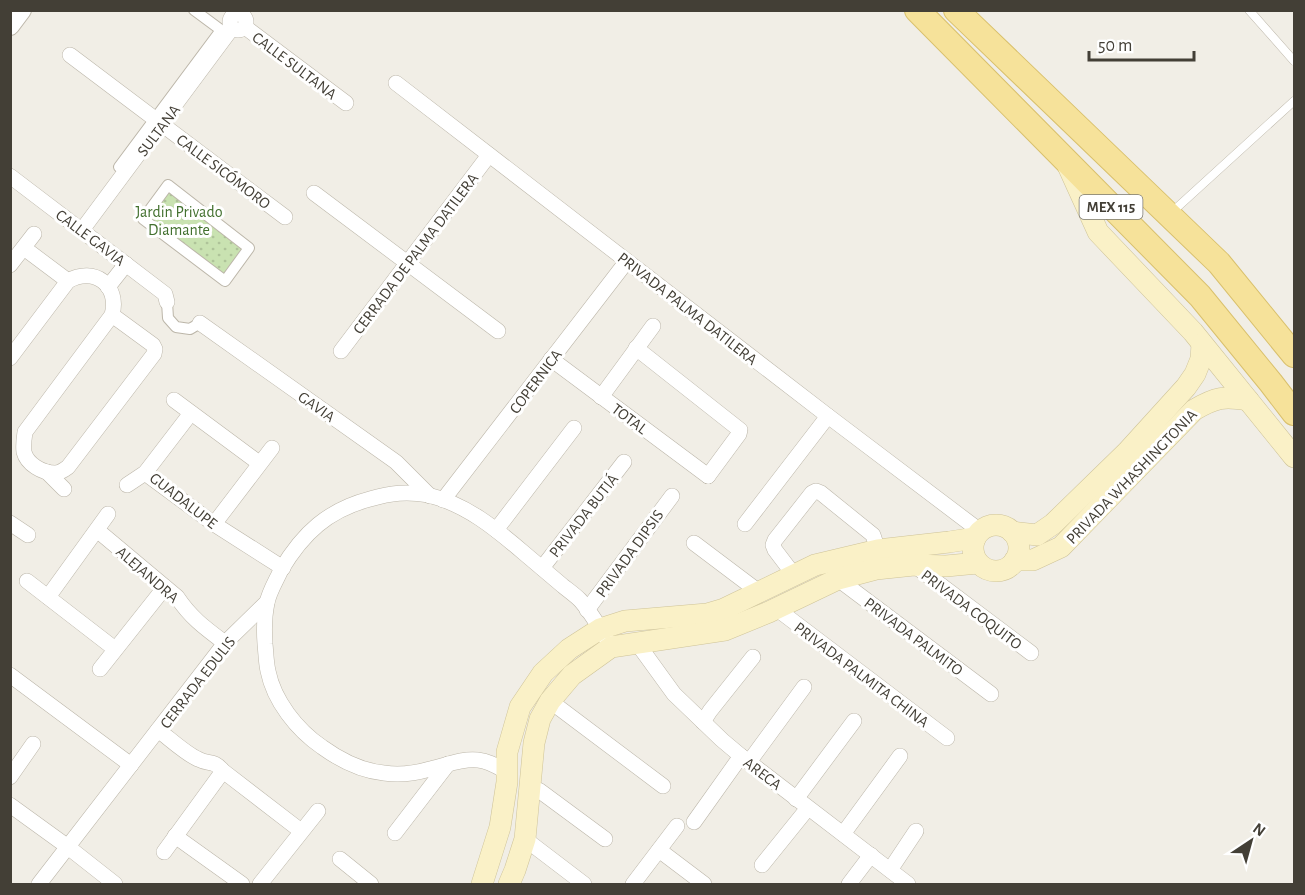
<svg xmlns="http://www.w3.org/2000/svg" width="1305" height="895" viewBox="0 0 1305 895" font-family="'Alegreya Sans',sans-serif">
  <defs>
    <pattern id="grass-dots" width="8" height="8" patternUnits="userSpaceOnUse" patternTransform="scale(1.5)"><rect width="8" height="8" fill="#c9e2b1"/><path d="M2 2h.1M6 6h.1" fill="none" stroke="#aec399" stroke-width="1.8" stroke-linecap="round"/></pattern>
  </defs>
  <rect width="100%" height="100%" fill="#f1eee6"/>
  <!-- grass -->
  <polygon fill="url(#grass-dots)" points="167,181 254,247 226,287 138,220"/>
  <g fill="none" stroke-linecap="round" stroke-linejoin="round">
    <!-- service casing -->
    <g stroke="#bcb6a9" stroke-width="9">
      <g id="service">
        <polyline points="1249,10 1294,61"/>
        <polyline points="1171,213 1294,101"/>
      </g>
    </g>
    <!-- pedestrian casing -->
    <g stroke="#bcb6a9" stroke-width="12">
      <g id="pedestrian">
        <polyline points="119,167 221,30 194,10"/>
        <polygon points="168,185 249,248 225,281 143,219"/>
        <polyline points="167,302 168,318 176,327 190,329 200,323"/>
      </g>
    </g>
    <!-- minor casing -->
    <g stroke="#bcb6a9" stroke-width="16">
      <g id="minor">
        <circle cx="238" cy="22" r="8"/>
        <polyline points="245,27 346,103"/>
        <polyline points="70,55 285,217"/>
        <polyline points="396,83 828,416 980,531"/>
        <polyline points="10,176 165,294 167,302"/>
        <polyline points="314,193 498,331"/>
        <polyline points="82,230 232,28"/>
        <polyline points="24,248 68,281"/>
        <polyline points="10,265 34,234"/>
        <polyline points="108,287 126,264"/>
        <polyline points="200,323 396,462 430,496"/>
        <polyline points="636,348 740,430 739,434 708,476"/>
        <polyline points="341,351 489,155"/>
        <path d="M 10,358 L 68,281 C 94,266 120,285 112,315 L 25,432 C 24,439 23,445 24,452 C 27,464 42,473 55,473 C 59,473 64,470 68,467 L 154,354 L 155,349 L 153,345 L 112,315"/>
        <polyline points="551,359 708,476"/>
        <polyline points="601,397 653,326"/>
        <polyline points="174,400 259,463"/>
        <polyline points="47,472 64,489"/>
        <polyline points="145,473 214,524 283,568"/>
        <polyline points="127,485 145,473 191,413"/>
        <polyline points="443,500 627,261"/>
        <polyline points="10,523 28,535"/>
        <polyline points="214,524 272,448"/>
        <polyline points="745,524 828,416"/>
        <path d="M 97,530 L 177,597 C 191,618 205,628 225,643"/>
        <polyline points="496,530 574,428"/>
        <polyline points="694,543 759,592"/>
        <polyline points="914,565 1031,653"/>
        <polyline points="542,568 624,462"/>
        <polyline points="794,575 775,550 773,545 775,540 812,493 816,491 821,493 873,535 878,550"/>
        <polyline points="838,579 991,694"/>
        <polyline points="27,581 115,649"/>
        <polyline points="48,597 108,514"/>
        <polyline points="777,609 947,738"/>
        <polyline points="587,610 672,496"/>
        <polyline points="637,643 674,694 722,740 741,756 908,884"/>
        <polyline points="100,669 165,587"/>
        <polyline points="10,675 131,765"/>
        <polyline points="550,701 663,786"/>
        <polyline points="703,722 710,711 753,657"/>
        <path d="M 158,730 C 169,738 186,754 198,759 C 209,765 213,759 223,771 L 301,831"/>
        <polyline points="749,762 804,687"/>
        <path d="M 507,772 C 498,767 489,761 478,760 C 461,758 445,766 430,769 C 416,773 398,775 384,773 C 363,771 340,760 322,747 C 297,730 274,701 268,671 C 266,662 266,653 265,644 C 264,630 264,617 267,603 C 269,592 276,581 281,570 C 303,533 328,510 370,499 C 391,493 407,491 428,495 C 466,504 496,529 524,553 C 537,564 550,575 563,586 C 568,590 575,595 580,600 C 590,611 598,625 606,638"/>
        <polyline points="10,777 33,744"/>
        <polyline points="530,786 540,791 605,839"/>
        <polyline points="796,799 854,721"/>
        <polyline points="10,805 68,847 115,884"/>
        <polyline points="694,822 741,756"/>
        <polyline points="395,833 448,764"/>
        <polyline points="843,834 900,756"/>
        <polyline points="175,836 242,884"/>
        <polyline points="525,839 584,884"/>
        <polyline points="659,850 704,884"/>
        <polyline points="164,852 223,771"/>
        <polyline points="340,859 371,884"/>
        <polyline points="762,865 808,808"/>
        <polyline points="890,870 916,831"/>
        <polyline points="39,884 225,643 267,602"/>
        <polyline points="260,884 318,811"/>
        <polyline points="633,884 677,826"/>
        <polyline points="849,884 871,855"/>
      </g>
    </g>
    <!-- tertiary casing -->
    <g stroke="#bcb6a9" stroke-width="20">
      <polyline id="tertiary" points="10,26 22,10"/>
    </g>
    <!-- secondary casing -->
    <g stroke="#cec398" stroke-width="22">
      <g id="secondary">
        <polyline points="1068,166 1098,232 1193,332 1294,457"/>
        <circle cx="996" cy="548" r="23"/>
        <polyline points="1012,532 1037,535 1053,524 1127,452 1186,387 1195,374 1201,359 1202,344"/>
        <path d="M 1015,560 L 1033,560 L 1061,547 L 1194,410 C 1216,397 1224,396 1248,400"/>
        <polyline points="482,884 500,827 507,782 507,752 520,707 543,673 569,649 600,629 625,621 707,614 724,609 815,565 878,550 949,542 975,538"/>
        <polyline points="509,884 515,870 525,839 534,743 540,719 550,701 572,675 611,647 725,630 769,612 838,579 876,569 914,565 946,566 978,563"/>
      </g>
    </g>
    <!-- primary casing -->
    <g stroke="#d9c06c" stroke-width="26">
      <g id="primary">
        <polyline points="917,10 1200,296 1271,383 1294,413"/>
        <polyline points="956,10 1219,263 1294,355"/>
      </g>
    </g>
    <!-- service -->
    <use href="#service" stroke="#fff" stroke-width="8"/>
    <!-- pedestrian -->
    <use href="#pedestrian" stroke="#fff" stroke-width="10"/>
    <!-- minor -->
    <use href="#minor" stroke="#fff" stroke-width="15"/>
    <!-- tertiary -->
    <use href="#tertiary" stroke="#fff" stroke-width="18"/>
    <!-- secondary -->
    <use href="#secondary" stroke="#faf1c7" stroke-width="21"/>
    <!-- primary -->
    <use href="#primary" stroke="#f6e29a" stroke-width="24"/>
  </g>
  <g text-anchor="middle" stroke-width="6" stroke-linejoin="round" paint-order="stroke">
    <!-- shield labels -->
    <rect fill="#fff" stroke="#7b7972" stroke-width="1.5" x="1079.5" y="195" width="63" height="24" rx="4.5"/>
    <g font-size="15" font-weight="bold" fill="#433f36">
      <text x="1111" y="212">MEX 115</text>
    </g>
    <!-- street labels -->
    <g font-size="16" fill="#433f36" stroke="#fff">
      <text transform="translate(295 65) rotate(37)" y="6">CALLE SULTANA</text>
      <text transform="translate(158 130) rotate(-53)" y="6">SULTANA</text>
      <text transform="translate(224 171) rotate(37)" y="6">CALLE SICÓMORO</text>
      <text transform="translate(91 237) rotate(37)" y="6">CALLE GAVIA</text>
      <text transform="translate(415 253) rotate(-53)" y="6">CERRADA DE PALMA DATILERA</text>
      <text transform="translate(688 308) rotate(38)" y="6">PRIVADA PALMA DATILERA</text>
      <text transform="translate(535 381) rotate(-53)" y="6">COPERNICA</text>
      <text transform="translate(317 406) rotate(35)" y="6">GAVIA</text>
      <text transform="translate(630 418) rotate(37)" y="6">TOTAL</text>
      <text transform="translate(1131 476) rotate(-46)" y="6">PRIVADA WHASHINGTONIA</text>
      <text transform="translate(184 500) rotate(38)" y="6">GUADALUPE</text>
      <text transform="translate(583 515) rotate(-52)" y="6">PRIVADA BUTIÁ</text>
      <text transform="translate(629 553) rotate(-54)" y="6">PRIVADA DIPSIS</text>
      <text transform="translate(148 574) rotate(41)" y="6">ALEJANDRA</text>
      <text transform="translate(972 609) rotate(37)" y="6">PRIVADA COQUITO</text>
      <text transform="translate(914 636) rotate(37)" y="6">PRIVADA PALMITO</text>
      <text transform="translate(862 674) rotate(37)" y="6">PRIVADA PALMITA CHINA</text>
      <text transform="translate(197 682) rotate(-52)" y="6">CERRADA EDULIS</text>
      <text transform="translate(763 773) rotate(37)" y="6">ARECA</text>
    </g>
    <!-- park labels -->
    <g font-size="16" fill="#42702e" stroke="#fff">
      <text x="179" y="217">Jardin Privado<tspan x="179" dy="18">Diamante</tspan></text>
    </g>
  </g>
  <!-- border -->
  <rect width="1305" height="895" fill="none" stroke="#433f36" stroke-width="24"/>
  <!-- north arrow -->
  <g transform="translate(1251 841) rotate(36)" stroke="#ffffff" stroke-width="4.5" paint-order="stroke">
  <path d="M0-4.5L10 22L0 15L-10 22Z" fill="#433f36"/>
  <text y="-9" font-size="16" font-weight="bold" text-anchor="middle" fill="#433f36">N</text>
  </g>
  <!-- scale -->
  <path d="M1089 51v9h105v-9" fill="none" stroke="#433f36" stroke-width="3"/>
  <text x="1098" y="51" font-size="18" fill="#433f36" stroke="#ffffff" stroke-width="4.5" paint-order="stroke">50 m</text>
</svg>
